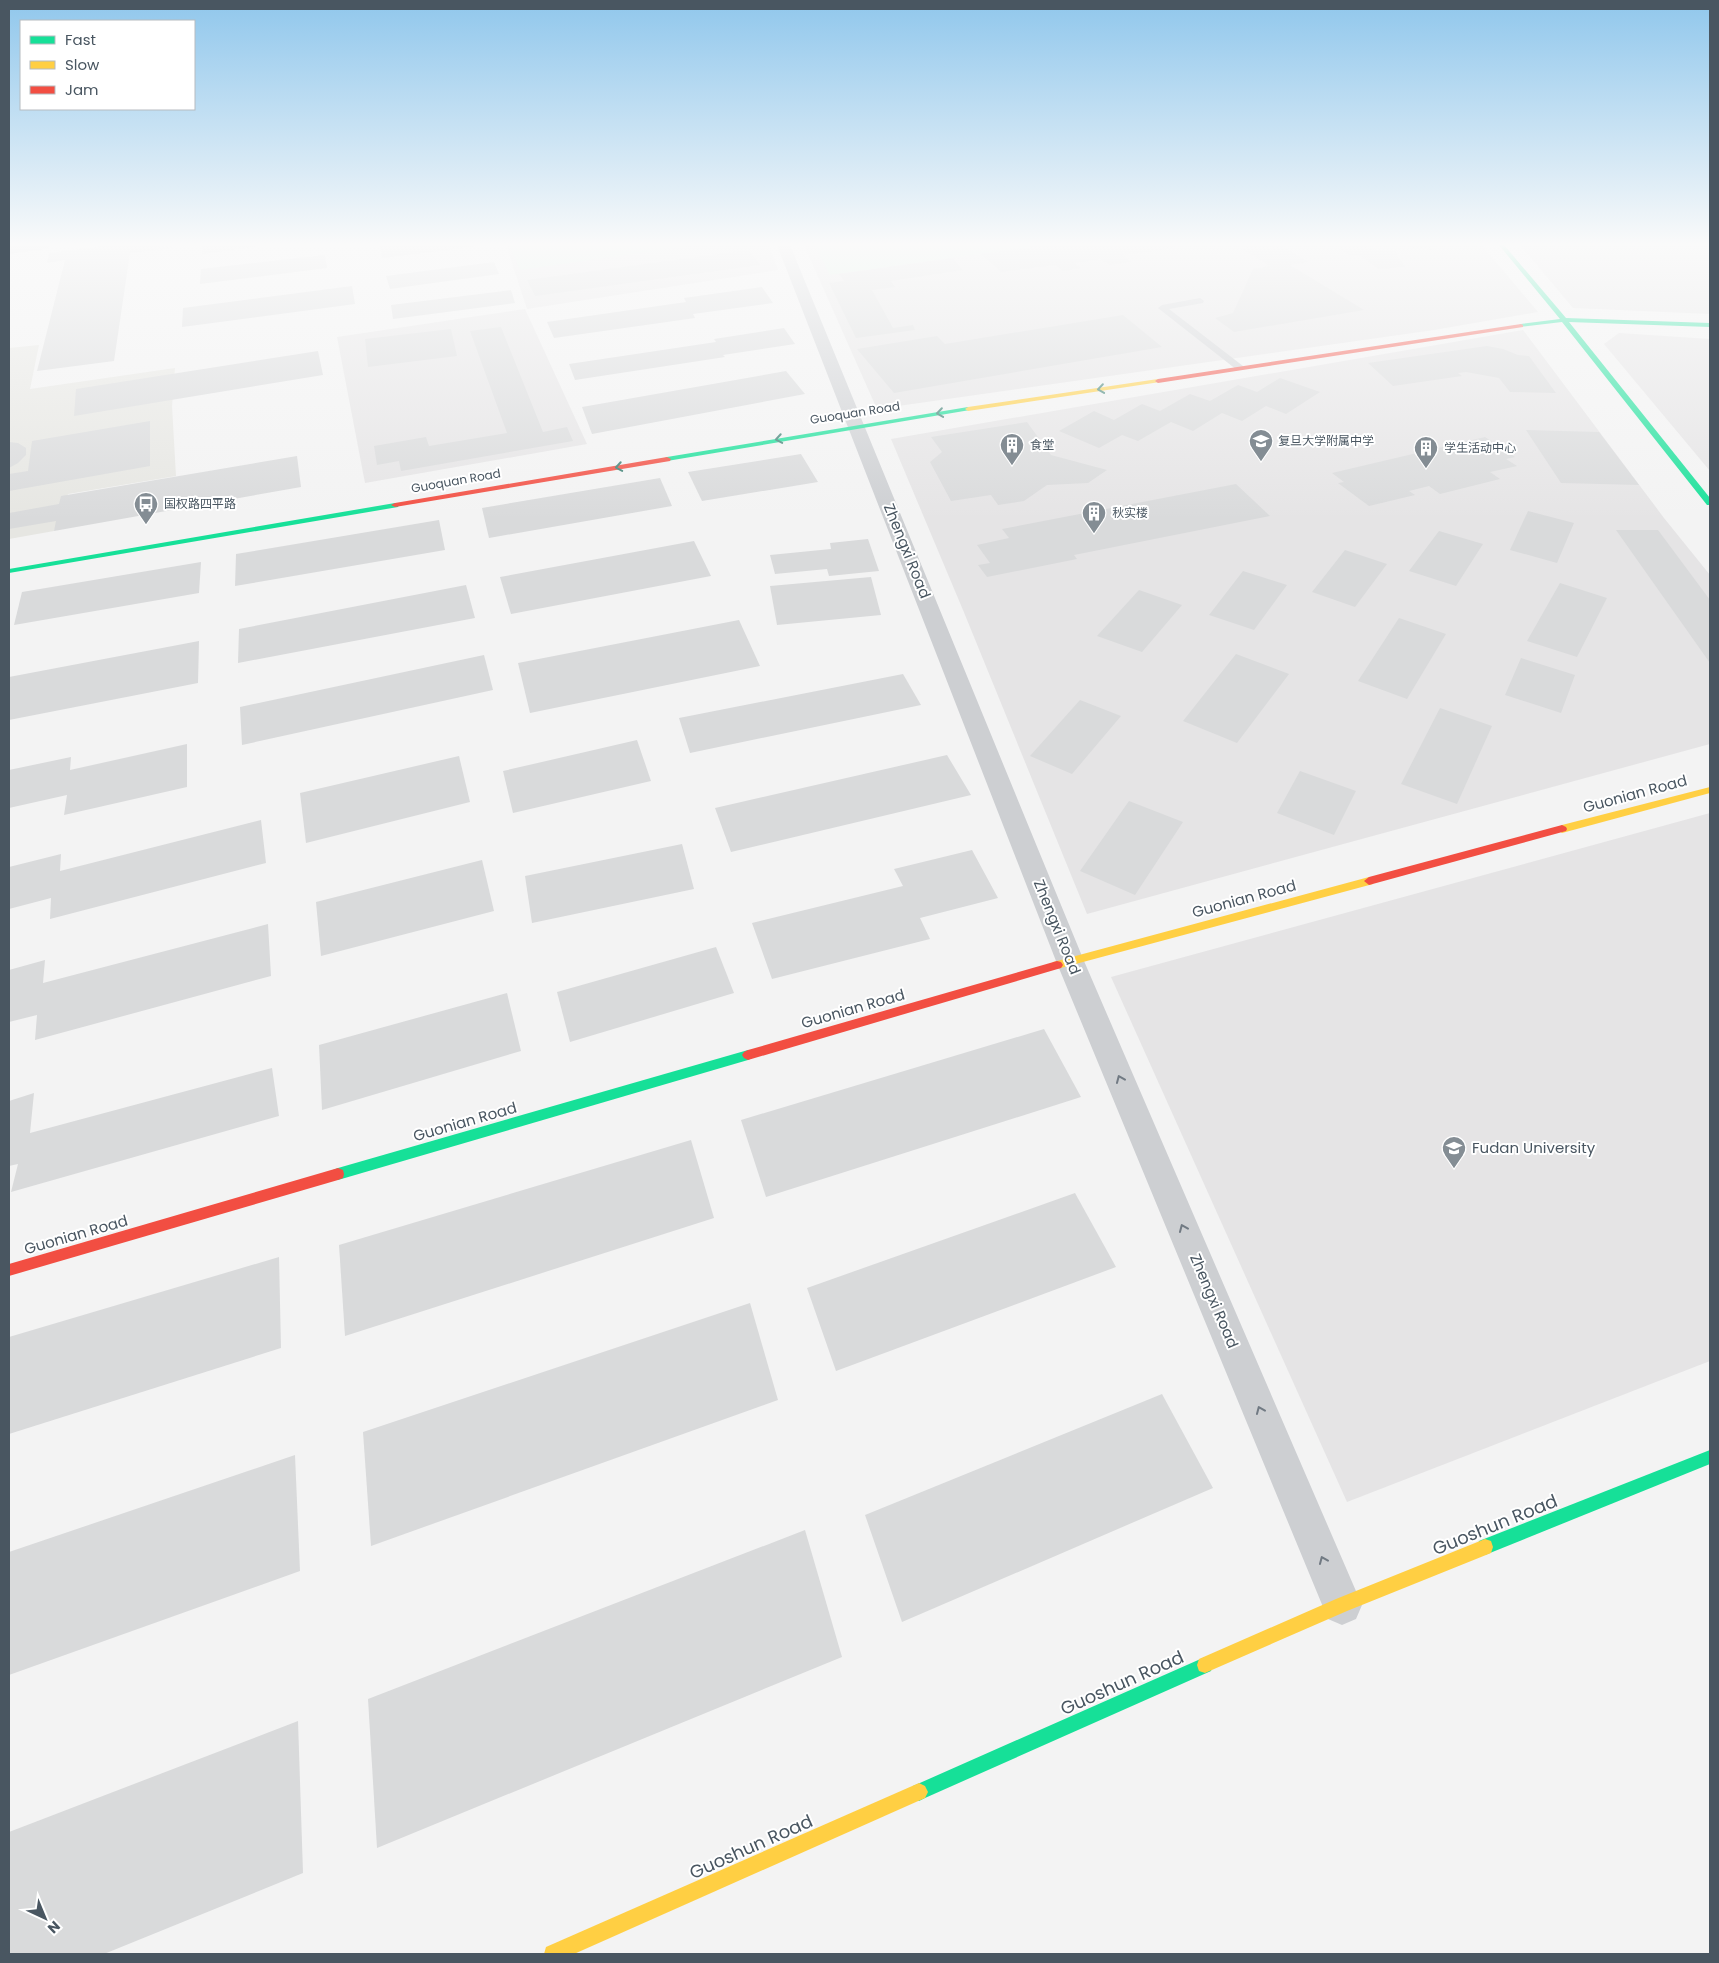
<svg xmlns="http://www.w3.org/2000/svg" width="1719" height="1963" viewBox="0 0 1719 1963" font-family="Poppins,'Noto Sans SC',sans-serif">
  <rect width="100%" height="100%" fill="#f3f3f3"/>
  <!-- commercial -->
  <polygon fill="#e6e6e2" points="39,345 30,389 175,368 172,406 176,476 68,494 54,531 9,539 9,348"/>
  <!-- education -->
  <g fill="#e5e4e5">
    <polygon points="506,245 769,245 778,270 527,309"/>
    <polygon points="804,245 1482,245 1538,312 1434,330 877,409"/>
    <polygon points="1520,245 1710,245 1710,314 1573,308"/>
    <polygon points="525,309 587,444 365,483 337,337"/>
    <polygon points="1523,330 1664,518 1710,575 1710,744 1087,914 963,610 891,439"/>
    <polygon points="1619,333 1710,339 1710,471 1604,344"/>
    <polygon points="1710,813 1710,1361 1347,1502 1111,977"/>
  </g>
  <!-- green -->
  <g fill="#d8f2e1">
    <polygon points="509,245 696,245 520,270"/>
    <polygon points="815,245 1043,245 830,275"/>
  </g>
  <!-- building -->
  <g fill="#d9dadb">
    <polygon points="109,245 181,247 130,253 114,361 37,371 65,260 47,263 49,253"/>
    <polygon points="202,245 255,245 255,247 202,254"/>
    <polygon points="382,245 472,245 473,247 382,258 380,246"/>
    <polygon points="1043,245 1172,245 1175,248 1123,255 1131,262 1109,265 1101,259 1075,263 1081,268 1063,271 1055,265 1001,272 981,254"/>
    <polygon points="1258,245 1280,245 1309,262 1290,265 1364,310 1234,332 1215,318 1233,313 1253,269 1270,266 1241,248"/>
    <polygon points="1334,245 1366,245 1377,251 1394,250 1405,267 1378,269 1361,256 1349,255"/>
    <polygon points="1412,245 1431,245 1434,250 1413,248"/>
    <polygon points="748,250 760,265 535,296 527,280"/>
    <polygon points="325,255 327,268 200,284 201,269"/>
    <polygon points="953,258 963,270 891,281 895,287 872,290 893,328 913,325 915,330 856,338 829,283 844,281 839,274"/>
    <polygon points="494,262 499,274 390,289 386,276"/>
    <polygon points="352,286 355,304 182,327 183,308"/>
    <polygon points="762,287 773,303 693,314 695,318 554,338 547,322 686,302 684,298"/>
    <polygon points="511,290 515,303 393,319 391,305"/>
    <polygon points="1123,315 1162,347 894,393 857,349 937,336 945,344"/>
    <polygon points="501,327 543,432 567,427 573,441 401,471 399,461 377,465 374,446 426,437 429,446 507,433 470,331"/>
    <polygon points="784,328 795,344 723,355 725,357 575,380 569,364 716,342 714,339"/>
    <polygon points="451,329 457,356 368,367 365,339"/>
    <polygon points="1487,346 1503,349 1518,355 1529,356 1556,393 1510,392 1499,378 1466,372 1458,373 1462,376 1393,386 1368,363"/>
    <polygon points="318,351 323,375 74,416 76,389"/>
    <polygon points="786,371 805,394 592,434 582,407"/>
    <polygon points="1280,378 1320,392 1286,414 1266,406 1242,421 1222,413 1193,431 1171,422 1138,441 1122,435 1099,448 1059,431 1094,411 1114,420 1142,404 1160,411 1190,394 1210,401 1238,385 1257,392"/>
    <polygon points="150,421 150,466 9,491 9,474 28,471 32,441"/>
    <polygon points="1027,422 1051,455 1107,470 1088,483 1047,485 1024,501 998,505 991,495 951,501 930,462 942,452 931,437"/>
    <polygon points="1526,430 1599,432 1639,485 1561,483"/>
    <polygon points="1485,437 1515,457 1506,459 1517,466 1490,472 1500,479 1440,494 1429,486 1409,491 1415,495 1369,506 1338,483 1344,482 1332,473"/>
    <polygon points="9,442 18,443 26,448 26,455 18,463 9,468"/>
    <polygon points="801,454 818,482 702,501 688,472"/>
    <polygon points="297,456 301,487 54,531 56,521 9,529 9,513 59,504 61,496"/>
    <polygon points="660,478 672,506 489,538 482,508"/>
    <polygon points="1236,484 1270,516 1074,555 1077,559 987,577 978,565 990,563 977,545 1009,538 1002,529"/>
    <polygon points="1528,511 1574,523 1557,563 1510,550"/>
    <polygon points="439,520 445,550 235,586 236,554"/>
    <polygon points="1616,530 1658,530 1710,600 1710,663"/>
    <polygon points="1439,531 1483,544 1456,586 1409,571"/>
    <polygon points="868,539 879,571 829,576 827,569 775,574 770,555 831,549 830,543"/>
    <polygon points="694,541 711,576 511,614 500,577"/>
    <polygon points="1345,550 1387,564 1355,607 1312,592"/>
    <polygon points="201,562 199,593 14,625 22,592"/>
    <polygon points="1243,571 1287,585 1254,630 1209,615"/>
    <polygon points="871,577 881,615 777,625 770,586"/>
    <polygon points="1560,583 1607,598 1577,657 1527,641"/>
    <polygon points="466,585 475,618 238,663 239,629"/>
    <polygon points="1139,590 1182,605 1142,652 1097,636"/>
    <polygon points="1399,618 1446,634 1407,699 1358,681"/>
    <polygon points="739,620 760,666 530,713 518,663"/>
    <polygon points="199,641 198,683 9,720 9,677"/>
    <polygon points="1236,654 1289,674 1237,743 1183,721"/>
    <polygon points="484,655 493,690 242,745 240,707"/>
    <polygon points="1521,658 1575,675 1561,713 1505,695"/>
    <polygon points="903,674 921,705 690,753 679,718"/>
    <polygon points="1080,700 1121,716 1072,774 1030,756"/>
    <polygon points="1440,708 1492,726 1457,804 1401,784"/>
    <polygon points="637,740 651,781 513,813 503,771"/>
    <polygon points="187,744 187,787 64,815 67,795 9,808 9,770 71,757 70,770"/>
    <polygon points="947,755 971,795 731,852 715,808"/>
    <polygon points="459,756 470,802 306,843 300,793"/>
    <polygon points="1300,771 1356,791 1334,835 1277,813"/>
    <polygon points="1129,801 1183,822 1135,895 1080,871"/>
    <polygon points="261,820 266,863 50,919 51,898 9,909 9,867 61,854 60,871"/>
    <polygon points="682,844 694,889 532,923 525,876"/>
    <polygon points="972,850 998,898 920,918 930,939 772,979 752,923 903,886 894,869"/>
    <polygon points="482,860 494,911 321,956 316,902"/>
    <polygon points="268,924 271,976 35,1040 37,1015 9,1022 9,970 45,960 43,983"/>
    <polygon points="716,947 734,993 570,1042 557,992"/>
    <polygon points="507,993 521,1051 322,1110 319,1045"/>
    <polygon points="1044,1029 1081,1097 766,1197 741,1120"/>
    <polygon points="272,1068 279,1116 11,1192 18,1164 9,1166 9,1101 34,1093 30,1133"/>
    <polygon points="691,1140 714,1218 345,1336 339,1245"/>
    <polygon points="1075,1193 1116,1267 836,1371 807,1288"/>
    <polygon points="279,1257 281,1348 9,1434 9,1337"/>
    <polygon points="750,1303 778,1400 371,1546 363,1432"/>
    <polygon points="1162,1394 1213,1488 902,1622 865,1515"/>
    <polygon points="295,1455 300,1571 9,1675 9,1552"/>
    <polygon points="805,1530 842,1657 377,1848 368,1699"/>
    <polygon points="298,1721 303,1873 104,1954 9,1954 9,1832"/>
  </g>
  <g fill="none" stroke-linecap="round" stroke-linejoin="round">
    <!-- lane -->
    <polygon fill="#cdcfd2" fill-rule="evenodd" points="1200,298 1204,301 1203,303 1169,309 1243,366 1243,370 1237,370 1158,308 1162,305"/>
    <!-- street -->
    <g fill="#cdcfd2" fill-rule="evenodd">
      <polygon points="52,245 46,249 9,254 9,246"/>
      <polygon points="777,245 790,245 1084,961 1362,1605 1356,1619 1342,1625 1328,1619 1056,961"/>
    </g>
    <!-- fast -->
    <g fill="#16e098" fill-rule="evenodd">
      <polygon points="1499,245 1504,245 1566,318 1710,323 1710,327 1569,322 1710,498 1710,505 1707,505 1562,322 1519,327 1519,325 1521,324 1560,319"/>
      <polygon points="968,407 971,409 970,410 667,461 663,459 667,457"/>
      <polygon points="395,503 399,505 398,507 9,573 9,569"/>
      <polygon points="748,1050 752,1052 754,1055 752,1058 748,1060 338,1180 333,1178 332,1174 333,1170 338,1168"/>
      <polygon points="1710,1450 1710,1464 1485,1555 1479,1553 1477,1547 1479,1541"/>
      <polygon points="1205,1657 1211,1659 1213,1665 1211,1671 925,1798 919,1801 913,1798 910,1792 913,1786"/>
    </g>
    <!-- slow -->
    <g fill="#ffcf43" fill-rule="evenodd">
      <polygon points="1158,379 1161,381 1160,382 968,411 965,409 968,407"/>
      <polygon points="1710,787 1710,793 1562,833 1557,829 1562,825"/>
      <polygon points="1369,877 1374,881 1373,884 1057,969 1053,968 1051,965 1053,962 1057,961"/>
      <polygon points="1485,1539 1491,1541 1493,1547 1491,1553 1347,1611 1205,1673 1199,1671 1197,1665 1199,1659 1336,1599"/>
      <polygon points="919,1783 925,1786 928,1792 925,1798 574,1954 544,1954 546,1947"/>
    </g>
    <!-- jam -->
    <g fill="#f24e42" fill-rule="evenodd">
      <polygon points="1521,324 1523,325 1523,327 1158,383 1155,381 1158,379"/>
      <polygon points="667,457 671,459 670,461 395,507 391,505 395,503"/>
      <polygon points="1562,825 1566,827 1567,829 1566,831 1369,885 1364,881 1369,877"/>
      <polygon points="1057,961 1061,962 1063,965 1061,968 748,1060 744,1058 742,1055 744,1052 748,1050"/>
      <polygon points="338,1168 343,1170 344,1174 343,1178 338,1180 9,1276 9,1264"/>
    </g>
  </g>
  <!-- one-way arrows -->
  <defs><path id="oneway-chevron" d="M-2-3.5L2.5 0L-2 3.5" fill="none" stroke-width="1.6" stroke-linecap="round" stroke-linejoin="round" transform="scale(1.25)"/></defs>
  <g stroke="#3a7f72">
    <use href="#oneway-chevron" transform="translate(1101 389) rotate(172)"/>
    <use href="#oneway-chevron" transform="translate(940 413) rotate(172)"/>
    <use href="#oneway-chevron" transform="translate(779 439) rotate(170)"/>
    <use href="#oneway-chevron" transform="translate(619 467) rotate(170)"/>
  </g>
  <g stroke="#717a83">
    <use href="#oneway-chevron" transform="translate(1120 1079) rotate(-113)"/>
    <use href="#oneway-chevron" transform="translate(1183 1228) rotate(-113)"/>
    <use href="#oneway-chevron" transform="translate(1260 1410) rotate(-113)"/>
    <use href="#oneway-chevron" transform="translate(1323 1560) rotate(-113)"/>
  </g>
  <!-- sky -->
  <linearGradient id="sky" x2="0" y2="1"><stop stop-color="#90c7ec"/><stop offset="0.47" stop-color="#fafafa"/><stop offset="1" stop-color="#fafafa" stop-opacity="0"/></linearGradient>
  <rect width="1719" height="520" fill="url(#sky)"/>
  <!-- icons -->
  <defs>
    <g id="school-pin" transform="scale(1.25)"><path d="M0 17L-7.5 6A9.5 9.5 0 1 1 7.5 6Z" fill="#848d94" stroke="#fff"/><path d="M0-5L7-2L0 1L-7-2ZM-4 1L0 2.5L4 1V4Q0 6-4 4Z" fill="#fff"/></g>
    <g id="building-pin" transform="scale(1.25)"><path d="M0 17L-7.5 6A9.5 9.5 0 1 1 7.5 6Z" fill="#848d94" stroke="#fff"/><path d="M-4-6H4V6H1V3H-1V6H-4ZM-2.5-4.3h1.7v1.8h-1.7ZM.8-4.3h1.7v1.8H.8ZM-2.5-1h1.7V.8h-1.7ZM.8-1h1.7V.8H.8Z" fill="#fff"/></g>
    <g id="bus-pin" transform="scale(1.25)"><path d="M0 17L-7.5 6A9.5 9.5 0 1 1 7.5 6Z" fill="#848d94" stroke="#fff"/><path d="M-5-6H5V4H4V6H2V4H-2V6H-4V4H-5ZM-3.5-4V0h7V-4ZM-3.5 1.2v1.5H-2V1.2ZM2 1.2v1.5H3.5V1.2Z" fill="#fff"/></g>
    <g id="university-pin" transform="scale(1.25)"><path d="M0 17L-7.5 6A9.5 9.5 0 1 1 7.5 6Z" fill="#848d94" stroke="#fff"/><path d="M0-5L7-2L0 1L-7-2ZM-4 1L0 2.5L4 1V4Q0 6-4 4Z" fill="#fff"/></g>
  </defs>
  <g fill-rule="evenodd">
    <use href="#school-pin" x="1261" y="441"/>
    <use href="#building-pin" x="1012" y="445"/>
    <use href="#building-pin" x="1426" y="448"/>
    <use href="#bus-pin" x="146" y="504"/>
    <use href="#building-pin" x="1094" y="513"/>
    <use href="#university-pin" x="1454" y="1148"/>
  </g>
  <g text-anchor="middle" stroke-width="4" stroke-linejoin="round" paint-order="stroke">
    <!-- far-street labels -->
    <g font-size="12" fill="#495661" stroke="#fff">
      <text transform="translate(855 413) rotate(-9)" y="4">Guoquan Road</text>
      <text transform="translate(456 481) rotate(-10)" y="4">Guoquan Road</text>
    </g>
    <!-- far-poi labels -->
    <g font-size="12" fill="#495661" stroke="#fff" text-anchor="start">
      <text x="1278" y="445">复旦大学附属中学</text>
      <text x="1030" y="449">食堂</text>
      <text x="1444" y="452">学生活动中心</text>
      <text x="164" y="508">国权路四平路</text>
      <text x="1112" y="517">秋实楼</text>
    </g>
    <!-- street labels -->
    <g font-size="15" fill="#495661" stroke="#fff">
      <text transform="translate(907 551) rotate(68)" y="5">Zhengxi Road</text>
      <text transform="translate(1635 794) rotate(-15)" y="5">Guonian Road</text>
      <text transform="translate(1244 899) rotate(-15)" y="5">Guonian Road</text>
      <text transform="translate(1057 927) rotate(68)" y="5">Zhengxi Road</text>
      <text transform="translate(853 1009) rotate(-16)" y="5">Guonian Road</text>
      <text transform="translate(465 1122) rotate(-16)" y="5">Guonian Road</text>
      <text transform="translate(76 1235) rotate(-16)" y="5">Guonian Road</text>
      <text transform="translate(1214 1301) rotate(67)" y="5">Zhengxi Road</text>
    </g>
    <!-- poi labels -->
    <g font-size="15" fill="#495661" stroke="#fff" text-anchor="start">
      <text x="1472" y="1153">Fudan University</text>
    </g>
    <!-- near-street labels -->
    <g font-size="18" fill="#495661" stroke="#fff">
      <text transform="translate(1495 1525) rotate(-22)" y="6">Guoshun Road</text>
      <text transform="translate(1122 1683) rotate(-24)" y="6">Guoshun Road</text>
      <text transform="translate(751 1847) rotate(-24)" y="6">Guoshun Road</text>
    </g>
  </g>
  <!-- border -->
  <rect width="1719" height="1963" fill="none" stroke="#495661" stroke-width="20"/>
  <!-- legend -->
  <rect x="20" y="20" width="175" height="90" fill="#ffffff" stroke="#b6bbc0"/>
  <rect x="30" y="36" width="25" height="8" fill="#16e098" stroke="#b6bbc0"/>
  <text x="65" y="45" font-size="15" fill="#495661">Fast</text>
  <rect x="30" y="61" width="25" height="8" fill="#ffcf43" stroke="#b6bbc0"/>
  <text x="65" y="70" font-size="15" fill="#495661">Slow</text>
  <rect x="30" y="86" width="25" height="8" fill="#f24e42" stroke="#b6bbc0"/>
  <text x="65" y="95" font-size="15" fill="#495661">Jam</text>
  <!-- north arrow -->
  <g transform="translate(45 1918) rotate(136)" stroke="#ffffff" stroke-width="4" paint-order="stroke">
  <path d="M0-4L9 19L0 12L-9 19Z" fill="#495661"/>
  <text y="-8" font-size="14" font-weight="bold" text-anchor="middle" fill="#495661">N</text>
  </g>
</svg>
